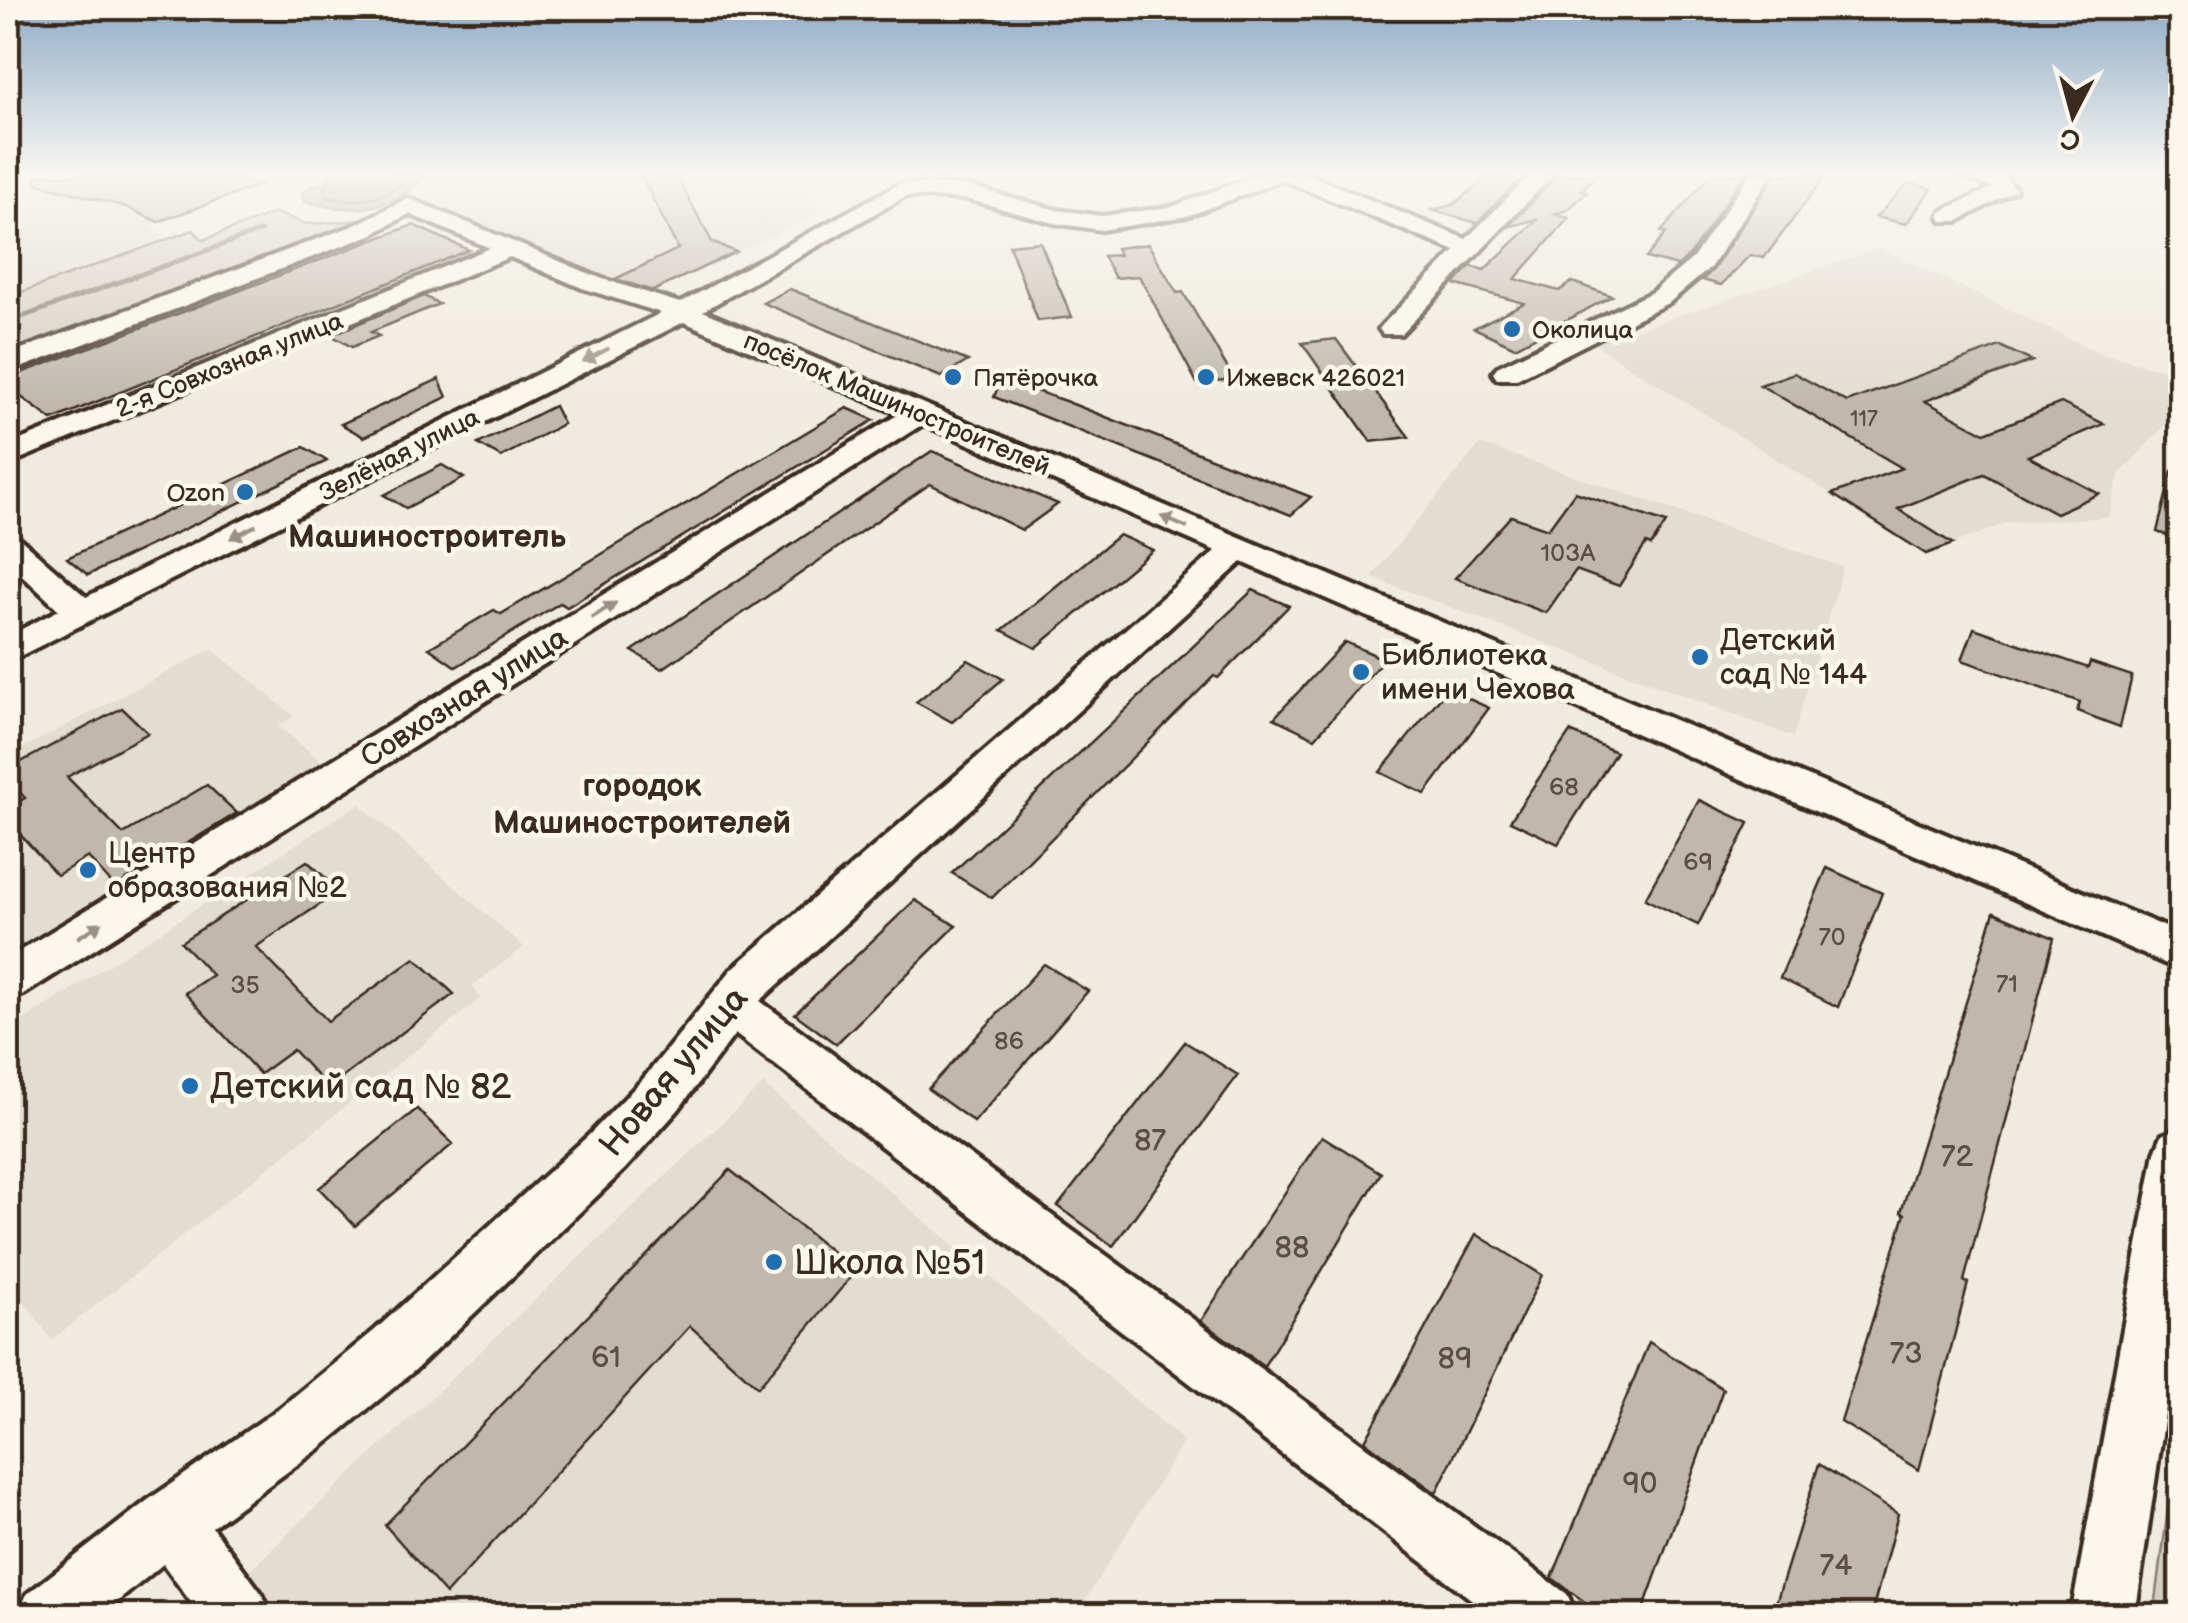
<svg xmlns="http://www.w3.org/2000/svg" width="2188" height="1623" viewBox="0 0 2188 1623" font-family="'Balsamiq Sans',sans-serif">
  <rect width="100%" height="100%" fill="#f0ebe0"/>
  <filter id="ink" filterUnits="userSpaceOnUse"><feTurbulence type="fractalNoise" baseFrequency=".01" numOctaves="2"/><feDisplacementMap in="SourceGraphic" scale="20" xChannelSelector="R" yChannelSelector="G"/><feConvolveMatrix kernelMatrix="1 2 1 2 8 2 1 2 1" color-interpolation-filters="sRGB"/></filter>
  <g filter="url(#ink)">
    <!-- built -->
    <g fill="#e2dcd1">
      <polygon points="8,175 296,175 150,225 166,236 8,295"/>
      <polygon points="441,175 822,175 796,180 818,215 647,294 543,259 422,195 423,185"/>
      <polygon points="1880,248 2098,352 2180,375 2180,409 2119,475 2109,517 2007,523 1926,554 1594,344"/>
      <polygon points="1480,444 1843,567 1793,737 1371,577"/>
      <polygon points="212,649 294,716 278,726 331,769 8,971 8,756"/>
      <polygon points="359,804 524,947 472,986 481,998 52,1340 8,1279 8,1030"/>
      <polygon points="763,1084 1184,1441 1076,1615 266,1616 239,1580"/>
    </g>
    <!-- green -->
    <g fill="#d5cec3" stroke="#887c70" stroke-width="2.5">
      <polygon points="275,213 307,224 365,220 359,226 8,352 8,297 193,230 203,240"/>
      <polygon points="2180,1417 2180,1615 2154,1615"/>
    </g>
    <!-- water -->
    <path fill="#aca397" stroke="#7f7367" stroke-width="2.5" d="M 335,175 L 422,175 L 424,177 C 392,213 349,214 305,201 L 302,192 Z"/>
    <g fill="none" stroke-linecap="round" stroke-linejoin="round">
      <!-- shore -->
      <path stroke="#685a4e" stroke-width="2.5" d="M 333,175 L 324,191 L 326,197 C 358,204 388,198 413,175"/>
      <!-- stream -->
      <polyline stroke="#7f7367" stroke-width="5" points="8,322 261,231"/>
    </g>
    <!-- building -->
    <g fill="#c0b8ad" stroke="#3b2a1e" stroke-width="2.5">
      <polygon points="37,175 221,175 260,185 158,222 126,207 36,183"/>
      <polygon points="641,175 676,175 712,242 736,252 653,291 615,279 678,249"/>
      <polygon points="1491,175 1519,180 1477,223 1432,210 1453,205"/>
      <polygon points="1558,175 1596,175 1582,190 1587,192 1568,210 1554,214 1569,218 1515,279 1559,291 1572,282 1612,296 1515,347 1474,328 1524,303 1454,284 1471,266 1484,270 1538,219 1508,227"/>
      <polygon points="1710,175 1744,175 1690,255 1678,266 1646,258 1666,233 1661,232"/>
      <polygon points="1775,175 1826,175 1764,258 1750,255 1721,285 1702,280 1713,270"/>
      <polygon points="1908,183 1932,188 1906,224 1876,217"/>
      <polygon points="413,225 469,250 52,420 8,387 8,378"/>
      <polygon points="1040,242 1055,278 1072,317 1038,321 1009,245"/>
      <polygon points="1148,244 1177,293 1183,292 1234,379 1197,383 1139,276 1115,278 1103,256 1119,255 1116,248"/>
      <polygon points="790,289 968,361 941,377 763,303"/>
      <polygon points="424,296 439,304 371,332 379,336 352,347 331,335"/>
      <polygon points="1336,339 1409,437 1371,442 1302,343"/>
      <polygon points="2000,346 2032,361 1925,401 1985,433 2061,403 2104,424 2028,456 2099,494 2056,513 1984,474 1898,509 1953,544 1926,554 1832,494 1902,468 1760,385 1794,373 1847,402"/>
      <polygon points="439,379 447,397 364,437 341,424"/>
      <polygon points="1001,379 1065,401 1311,497 1291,515 994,397"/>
      <polygon points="554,406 563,424 501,457 478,444"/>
      <polygon points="847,408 874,420 567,607 560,603 456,667 429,648 494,610 501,614"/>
      <polygon points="304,447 327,461 88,575 67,558"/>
      <polygon points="932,451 1058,504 1022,530 930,484 662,669 632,651"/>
      <polygon points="442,465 464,478 406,508 384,495"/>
      <polygon points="2172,471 2180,472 2180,540 2157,532"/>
      <polygon points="1575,492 1666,523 1651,546 1646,544 1619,586 1576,570 1546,613 1455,578 1511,516 1548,529"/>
      <polygon points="1119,535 1153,550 1036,648 1002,630"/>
      <polygon points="1253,590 1289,606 1218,678 1214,676 992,898 952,873"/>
      <polygon points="1974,628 2088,668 2090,662 2132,676 2120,727 2077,711 2080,702 1962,660"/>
      <polygon points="1345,642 1384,659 1315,738 1274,718"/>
      <polygon points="968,660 1003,679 952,722 916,702"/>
      <polygon points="1447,689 1489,708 1425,794 1380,772"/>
      <polygon points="122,708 148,733 67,777 123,834 207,785 237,813 115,887 88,857 57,875 8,821 8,808 25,798 8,779 8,769"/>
      <polygon points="1570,732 1616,752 1558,844 1510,821"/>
      <polygon points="1699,800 1749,823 1698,925 1645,899"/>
      <polygon points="307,861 340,891 256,947 328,1021 415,958 454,994 328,1088 293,1050 260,1074 185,993 212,975 181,942"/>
      <polygon points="1827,868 1882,893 1838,1007 1780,978"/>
      <polygon points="915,900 956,926 836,1044 795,1014"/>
      <polygon points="1994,912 2054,938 1964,1281 1968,1283 1919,1470 1841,1422 1905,1214 1901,1212"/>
      <polygon points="1044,964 1088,991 974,1122 928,1089"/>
      <polygon points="1185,1042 1238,1075 1113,1246 1058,1206"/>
      <polygon points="417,1109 453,1144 355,1226 319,1188"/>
      <polygon points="1322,1136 1381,1173 1264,1366 1201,1321"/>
      <polygon points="730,1170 856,1271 758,1387 690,1326 446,1594 385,1525"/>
      <polygon points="1476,1234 1542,1275 1436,1493 1365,1441"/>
      <polygon points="1649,1342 1723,1389 1641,1616 1604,1616 1552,1578"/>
      <polygon points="1819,1464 1898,1514 1871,1616 1772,1616"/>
    </g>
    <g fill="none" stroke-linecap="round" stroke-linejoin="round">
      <!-- minor casing -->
      <g stroke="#3b2a1e" stroke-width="8">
        <g id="minor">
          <polygon points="1257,175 1309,175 1466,239 1530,175 1553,175 1401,334 1383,334 1379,329 1383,324 1455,251 1283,180 1187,216 1102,230 1054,223 967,199 906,196 703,311 2180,933 2180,970 1242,562 760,1001 1567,1594 1577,1616 1493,1616 735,1034 678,1110 625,1169 415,1370 320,1448 212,1527 262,1594 272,1616 201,1616 163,1564 100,1616 17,1616 27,1594 148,1500 280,1408 375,1330 589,1135 644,1078 732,969 1216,551 923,424 24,994 8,1000 8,958 899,414 684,322 8,662 8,636 59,610 8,562 8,535 19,538 86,597 661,313 582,288 510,257 8,464 8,445 490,248 409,214 371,235 18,369 8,371 8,354 355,225 408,198 600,278 680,303 901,183 967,186 1057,210 1102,216 1171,207"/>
          <polygon points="1749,175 1771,175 1710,268 1670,302 1517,379 1497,379 1493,373 1497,367 1652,292 1693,258"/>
          <polygon points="1962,175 2004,175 2016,190 1958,221 1942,221 1939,216 1942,211 1992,188"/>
          <polygon points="2180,1128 2180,1314 2135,1616 2071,1616 2155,1152 2162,1135"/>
        </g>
      </g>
      <!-- minor -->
      <use href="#minor" fill="#fbf7ec" fill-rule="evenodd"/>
    </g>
    <!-- one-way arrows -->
    <defs><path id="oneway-solid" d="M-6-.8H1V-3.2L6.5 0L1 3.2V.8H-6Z" transform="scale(2.5)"/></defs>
    <g fill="#9b9085">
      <use href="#oneway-solid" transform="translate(596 355) rotate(153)"/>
      <use href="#oneway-solid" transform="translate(1174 522) rotate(-156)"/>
      <use href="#oneway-solid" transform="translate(243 532) rotate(153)"/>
      <use href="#oneway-solid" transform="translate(604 610) rotate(-32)"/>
      <use href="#oneway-solid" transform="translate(90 930) rotate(-32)"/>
    </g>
  </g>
  <!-- sky -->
  <linearGradient id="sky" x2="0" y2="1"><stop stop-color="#90adc8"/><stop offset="0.43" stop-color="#f8f6f1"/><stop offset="1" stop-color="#f8f6f1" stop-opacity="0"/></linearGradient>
  <rect width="2188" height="403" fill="url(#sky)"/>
  <!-- markers -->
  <g fill="#1f6fb2" stroke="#fbf7ec" stroke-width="4">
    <circle cx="1512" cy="329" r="10"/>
    <circle cx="953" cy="377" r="10"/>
    <circle cx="1206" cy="377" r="10"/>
    <circle cx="245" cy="492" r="10"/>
    <circle cx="1700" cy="657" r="10"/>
    <circle cx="1361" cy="672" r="10"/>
    <circle cx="88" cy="870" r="10"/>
    <circle cx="190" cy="1086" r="10"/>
    <circle cx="774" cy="1262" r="10"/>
  </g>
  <g text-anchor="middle" stroke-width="9" stroke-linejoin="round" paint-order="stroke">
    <!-- far-number labels -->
    <g font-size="22" fill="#5c4e42">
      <text x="1864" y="426">117</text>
    </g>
    <!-- far-poi labels -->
    <g font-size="25" fill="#3b2a1e" stroke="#fbf7ec" text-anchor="start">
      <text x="1532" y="338">Околица</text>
      <text x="973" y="386">Пятёрочка</text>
      <text x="1226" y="386">Ижевск 426021</text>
      <text x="225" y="501" text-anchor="end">Ozon</text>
    </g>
    <!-- far-street labels -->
    <g font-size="25" fill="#3b2a1e" stroke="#fbf7ec">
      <text transform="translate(229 364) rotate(-22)" y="9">2-я Совхозная улица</text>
      <text transform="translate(897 403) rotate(23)" y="9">посёлок Машиностроителей</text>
      <text transform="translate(399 454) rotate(-27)" y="9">Зелёная улица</text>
    </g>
    <!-- number labels -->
    <g font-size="25" fill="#5c4e42">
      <text x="1568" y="561">103А</text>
      <text x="1564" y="795">68</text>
      <text x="1698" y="870">69</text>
      <text x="1832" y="945">70</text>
      <text x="2007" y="992">71</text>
      <text x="245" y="993">35</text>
      <text x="1009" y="1049">86</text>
    </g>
    <!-- poi labels -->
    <g font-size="30" fill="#3b2a1e" stroke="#fbf7ec" text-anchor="start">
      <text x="1720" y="650">Детский<tspan x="1720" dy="34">сад № 144</tspan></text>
      <text x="1381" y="665">Библиотека<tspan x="1381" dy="34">имени Чехова</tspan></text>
      <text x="108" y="863">Центр<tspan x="108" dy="34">образования №2</tspan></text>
    </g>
    <!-- street labels -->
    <g font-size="30" fill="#3b2a1e" stroke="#fbf7ec">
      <text transform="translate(464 697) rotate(-32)" y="10">Совхозная улица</text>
    </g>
    <!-- near-number labels -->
    <g font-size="30" fill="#5c4e42">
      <text x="1150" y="1150">87</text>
      <text x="1957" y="1166">72</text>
      <text x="1292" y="1257">88</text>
      <text x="1906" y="1363">73</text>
      <text x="606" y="1367">61</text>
      <text x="1455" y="1368">89</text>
      <text x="1640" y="1493">90</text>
      <text x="1836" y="1575">74</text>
    </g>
    <!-- far-district labels -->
    <g font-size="32" font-weight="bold" fill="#3b2a1e" stroke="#fbf7ec">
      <text x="427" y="547">Машиностроитель</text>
    </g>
    <!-- neighbourhood labels -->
    <g font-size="32" font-weight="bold" fill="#3b2a1e" stroke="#fbf7ec">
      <text x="642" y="796">городок<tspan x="642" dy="37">Машиностроителей</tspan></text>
    </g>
    <!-- near-street labels -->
    <g font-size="35" fill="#3b2a1e" stroke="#fbf7ec">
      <text transform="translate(673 1071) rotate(-50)" y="12">Новая улица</text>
    </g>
    <!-- near-poi labels -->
    <g font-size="35" fill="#3b2a1e" stroke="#fbf7ec" text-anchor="start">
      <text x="210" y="1098">Детский сад № 82</text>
      <text x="794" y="1274">Школа №51</text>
    </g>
  </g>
  <!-- margin -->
  <rect width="2188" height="1623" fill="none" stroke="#fbf7ec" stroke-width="40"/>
  <rect x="20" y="20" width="2148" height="1583" fill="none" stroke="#3b2a1e" stroke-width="4" filter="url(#ink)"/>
  <!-- north arrow -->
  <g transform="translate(2073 115) rotate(186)" stroke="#fbf7ec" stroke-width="8" paint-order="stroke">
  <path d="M0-8L18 38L0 25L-18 38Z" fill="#3b2a1e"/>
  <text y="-15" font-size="28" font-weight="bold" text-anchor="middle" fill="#3b2a1e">С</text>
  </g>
</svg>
